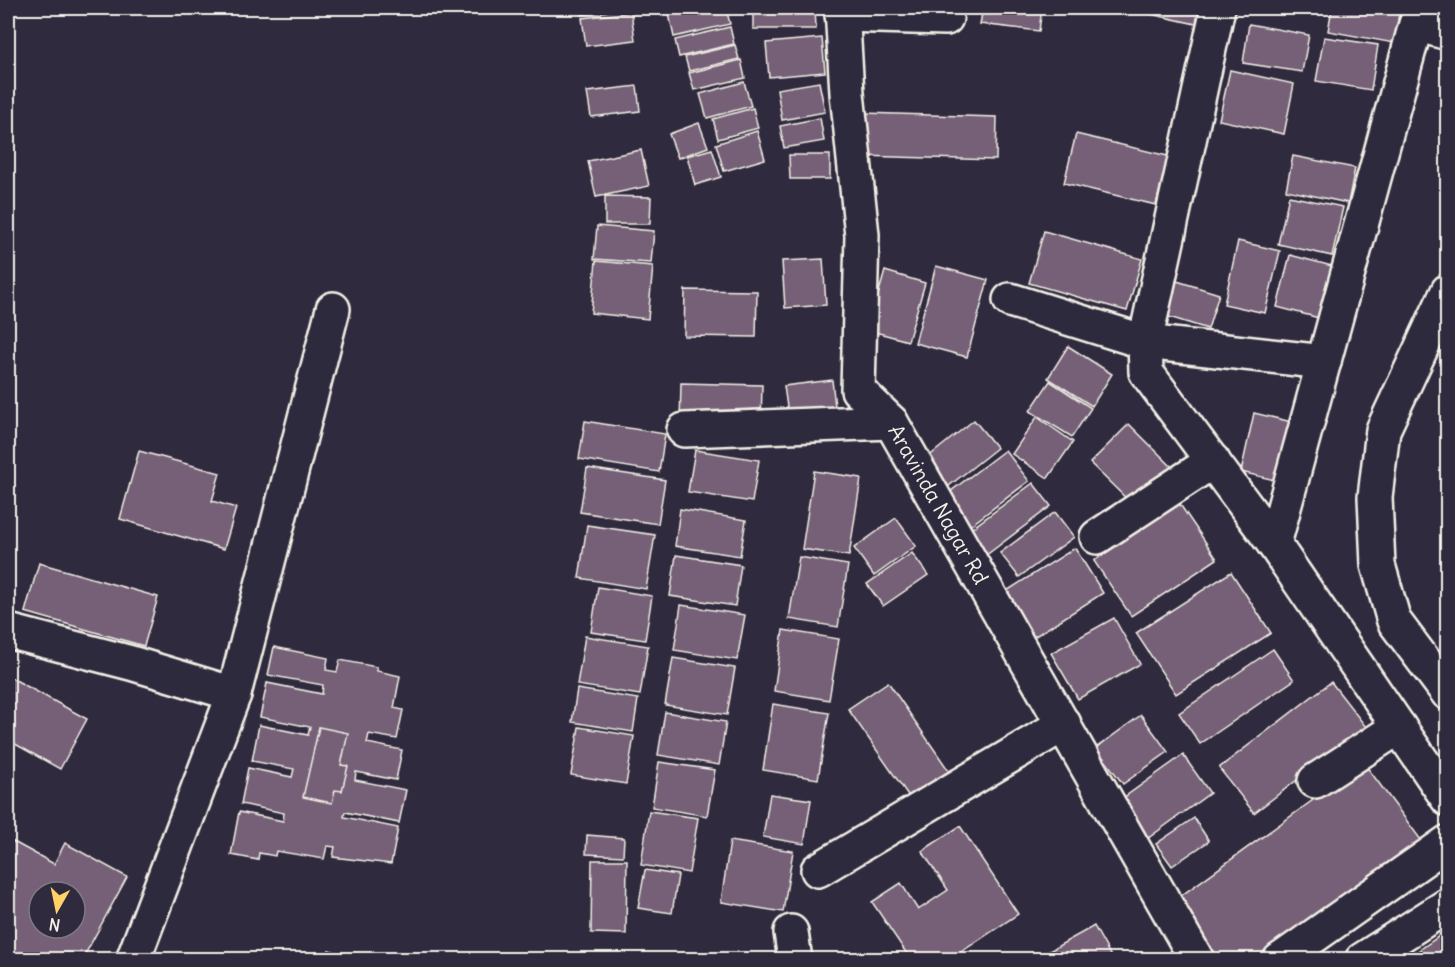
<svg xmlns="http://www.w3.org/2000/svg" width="1455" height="967" viewBox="0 0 1455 967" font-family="Delius,sans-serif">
  <rect width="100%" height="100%" fill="#2f2a3d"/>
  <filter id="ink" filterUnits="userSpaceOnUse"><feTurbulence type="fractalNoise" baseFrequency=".0167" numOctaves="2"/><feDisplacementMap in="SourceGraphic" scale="12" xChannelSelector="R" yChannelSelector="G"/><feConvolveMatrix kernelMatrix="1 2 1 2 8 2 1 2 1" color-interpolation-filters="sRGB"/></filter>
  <g filter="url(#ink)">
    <!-- building -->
    <g fill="#756077" stroke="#f4f1e8" stroke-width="1.5" fill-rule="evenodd">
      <polygon points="581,8 631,8 582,15"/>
      <polygon points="696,8 726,8 730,24 674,37 669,14"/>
      <polygon points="753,8 815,8 816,29 753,29"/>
      <polygon points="983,8 1042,8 1039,31 980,24"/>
      <polygon points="1123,8 1200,8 1196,24"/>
      <polygon points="1332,8 1400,8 1394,43 1328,31"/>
      <polygon points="631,12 635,40 586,46 582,18"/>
      <polygon points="1249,24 1309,35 1302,72 1243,63"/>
      <polygon points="730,27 734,44 679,57 675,40"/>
      <polygon points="1324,37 1378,45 1371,90 1316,81"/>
      <polygon points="822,38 825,72 769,77 766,43"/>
      <polygon points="735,45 739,59 689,71 685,57"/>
      <polygon points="741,60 745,78 694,90 689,73"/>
      <polygon points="1230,70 1294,84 1284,134 1219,120"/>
      <polygon points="744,82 751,106 707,118 700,94"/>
      <polygon points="819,82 825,112 782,120 777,89"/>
      <polygon points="637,86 640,111 591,117 587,92"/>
      <polygon points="753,108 758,128 718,139 713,119"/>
      <polygon points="862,113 997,117 996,160 861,156"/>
      <polygon points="820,118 824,141 784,148 780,126"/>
      <polygon points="699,123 708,147 678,158 669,134"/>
      <polygon points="757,131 765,159 724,171 716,144"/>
      <polygon points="1076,134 1168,156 1156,205 1064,183"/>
      <polygon points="712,149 721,177 695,185 687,156"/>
      <polygon points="641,150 649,186 596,197 588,161"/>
      <polygon points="789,155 830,155 830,179 790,179"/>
      <polygon points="1293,156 1355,168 1348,203 1286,190"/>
      <polygon points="605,196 651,197 650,224 605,224"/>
      <polygon points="1289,196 1343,207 1332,256 1278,244"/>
      <polygon points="597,226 654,231 651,263 594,259"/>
      <polygon points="1044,231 1142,259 1127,311 1029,283"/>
      <polygon points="1238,241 1280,251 1265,313 1224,304"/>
      <polygon points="1290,255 1332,266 1319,318 1277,307"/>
      <polygon points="823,259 826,305 785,308 782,261"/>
      <polygon points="596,261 653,266 648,319 591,313"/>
      <polygon points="936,266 988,280 967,357 915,343"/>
      <polygon points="885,271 925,283 908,341 868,330"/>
      <polygon points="1177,281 1219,294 1208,329 1166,316"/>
      <polygon points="685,290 757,291 756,337 684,336"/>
      <polygon points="1068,346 1112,374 1092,406 1048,378"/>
      <polygon points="832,380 836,415 789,421 784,386"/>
      <polygon points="1050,381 1091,408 1072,437 1030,411"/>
      <polygon points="681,383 762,385 761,425 680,423"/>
      <polygon points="1254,413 1292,422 1279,481 1241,472"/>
      <polygon points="1037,417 1073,442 1048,478 1012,454"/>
      <polygon points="974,420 997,448 945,489 922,462"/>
      <polygon points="585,421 665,434 659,472 579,459"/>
      <polygon points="1129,424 1174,469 1136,508 1090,463"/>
      <polygon points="695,450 759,460 752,502 688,492"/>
      <polygon points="1005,450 1029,481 962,532 938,501"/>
      <polygon points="139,451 220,473 212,501 236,508 224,549 120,519"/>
      <polygon points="587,468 665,480 658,524 580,512"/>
      <polygon points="814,471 861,478 849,556 802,549"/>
      <polygon points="1033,483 1051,506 985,556 967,532"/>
      <polygon points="1179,503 1217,559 1131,616 1094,561"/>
      <polygon points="680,509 746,520 740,556 675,546"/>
      <polygon points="1055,512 1074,537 1019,577 1000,553"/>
      <polygon points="896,518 916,546 874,576 854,548"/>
      <polygon points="587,525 655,535 646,589 579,578"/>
      <polygon points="1075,548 1103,593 1034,637 1005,592"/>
      <polygon points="912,553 928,575 883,606 867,584"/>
      <polygon points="676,555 741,565 735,606 670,596"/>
      <polygon points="799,557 848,565 838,627 789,619"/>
      <polygon points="39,563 158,597 144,646 25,612"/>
      <polygon points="1231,572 1271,633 1176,694 1136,633"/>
      <polygon points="598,587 652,596 645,640 591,632"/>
      <polygon points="681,605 745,615 737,660 674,650"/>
      <polygon points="1114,618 1140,664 1078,699 1051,653"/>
      <polygon points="783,630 839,639 829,700 774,691"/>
      <polygon points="585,636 648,646 640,695 577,685"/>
      <polygon points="274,647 328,658 326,670 337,672 340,660 377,667 377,671 400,676 394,708 403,710 397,739 369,734 367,743 402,750 396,780 356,772 355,780 406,790 399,823 345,812 344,817 398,828 391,864 333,857 335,847 327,846 324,859 276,851 275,856 259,853 258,860 231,855 239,812 283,821 284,813 241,804 248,768 292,777 294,769 252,761 259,725 308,735 310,727 260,717 267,683 322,694 323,685 268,675"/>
      <polygon points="1273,649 1294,680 1200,744 1179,713"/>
      <polygon points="673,658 735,668 727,715 665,705"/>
      <polygon points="8,676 87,719 60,769 8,740"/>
      <polygon points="888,682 949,771 910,798 848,709"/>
      <polygon points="1331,682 1366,727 1254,813 1219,768"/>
      <polygon points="577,689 638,699 633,732 572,722"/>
      <polygon points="773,704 829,713 818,779 763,770"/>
      <polygon points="665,712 726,722 719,765 658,755"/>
      <polygon points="1141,715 1168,752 1123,784 1096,748"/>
      <polygon points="319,727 348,733 341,765 348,766 342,791 335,790 332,803 303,797"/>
      <polygon points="579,727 634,736 626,784 571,775"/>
      <polygon points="1183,755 1210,793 1147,839 1119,801"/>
      <polygon points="659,762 715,770 707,816 652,807"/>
      <polygon points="1364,763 1424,844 1265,960 1207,960 1167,906"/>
      <polygon points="770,794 811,800 804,844 763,837"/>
      <polygon points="649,811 698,818 689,873 641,865"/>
      <polygon points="1194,818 1209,841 1172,866 1156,844"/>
      <polygon points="960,826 1018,914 949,960 911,960 872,902 901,883 918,910 948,890 922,851"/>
      <polygon points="587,835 624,838 623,856 586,854"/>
      <path d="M 10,840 L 54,864 L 65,843 L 127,877 L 82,960 L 8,960 ZM 39,892 L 75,892 L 75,928 L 39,928 Z"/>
      <polygon points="730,841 793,851 783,912 721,902"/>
      <polygon points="592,860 627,860 626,934 591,933"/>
      <polygon points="645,870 678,875 672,913 638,908"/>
      <polygon points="1094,926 1113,960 1045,960 1042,955"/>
      <polygon points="1448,930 1448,960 1405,960"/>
      <polygon points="329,950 362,959 362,960 326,960"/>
    </g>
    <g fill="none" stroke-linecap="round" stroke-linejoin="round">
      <!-- minor casing -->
      <g stroke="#f4f1e8" stroke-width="38">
        <g id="minor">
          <path id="s1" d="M 842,8 L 847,93 L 862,235 L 858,390 L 891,422 L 1197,960"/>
          <polyline points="1218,8 1145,342 1146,372 1274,544 1448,799"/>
          <polyline points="842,15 946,18"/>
          <polyline points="1448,291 1383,430 1375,497 1378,565 1394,621 1448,693"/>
          <polyline points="1010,300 1145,342 1324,362"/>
          <polyline points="684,430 891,422"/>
          <polyline points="1097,537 1213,461"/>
          <polyline points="1274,544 1416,24 1448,33"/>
          <polyline points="8,631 131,663 234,694"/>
          <polyline points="1315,781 1399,727"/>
          <polyline points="818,870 1064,724"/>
          <polyline points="791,932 795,960"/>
          <polyline points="133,960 234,694 333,309"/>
        </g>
      </g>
      <!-- major casing -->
      <g stroke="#f4f1e8" stroke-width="38">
        <g id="major">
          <polyline points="1280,960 1448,842"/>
          <polyline points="1362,960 1448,905"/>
        </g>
      </g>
      <!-- minor -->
      <use href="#minor" stroke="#2f2a3d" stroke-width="33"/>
      <!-- major -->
      <use href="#major" stroke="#2f2a3d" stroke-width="33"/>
    </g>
  </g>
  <g text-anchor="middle" stroke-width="6" stroke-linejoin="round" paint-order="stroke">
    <!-- street labels -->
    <g font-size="21" fill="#f4f1e8" stroke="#2f2a3d">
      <text dy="7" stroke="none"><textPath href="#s1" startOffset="524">Aravinda Nagar Rd</textPath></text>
    </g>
  </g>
  <!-- margin -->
  <rect width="1455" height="967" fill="none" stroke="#2f2a3d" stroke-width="30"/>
  <rect x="15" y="15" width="1425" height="937" fill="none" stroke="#f4f1e8" stroke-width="2" filter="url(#ink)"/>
  <!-- north arrow -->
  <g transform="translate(57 910) rotate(189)"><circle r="28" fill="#2f2a3d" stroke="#7e7a81" stroke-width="1.5"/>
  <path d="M0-4.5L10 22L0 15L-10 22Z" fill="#ffd166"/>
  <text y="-9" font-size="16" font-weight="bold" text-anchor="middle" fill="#f4f1e8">N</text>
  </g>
</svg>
